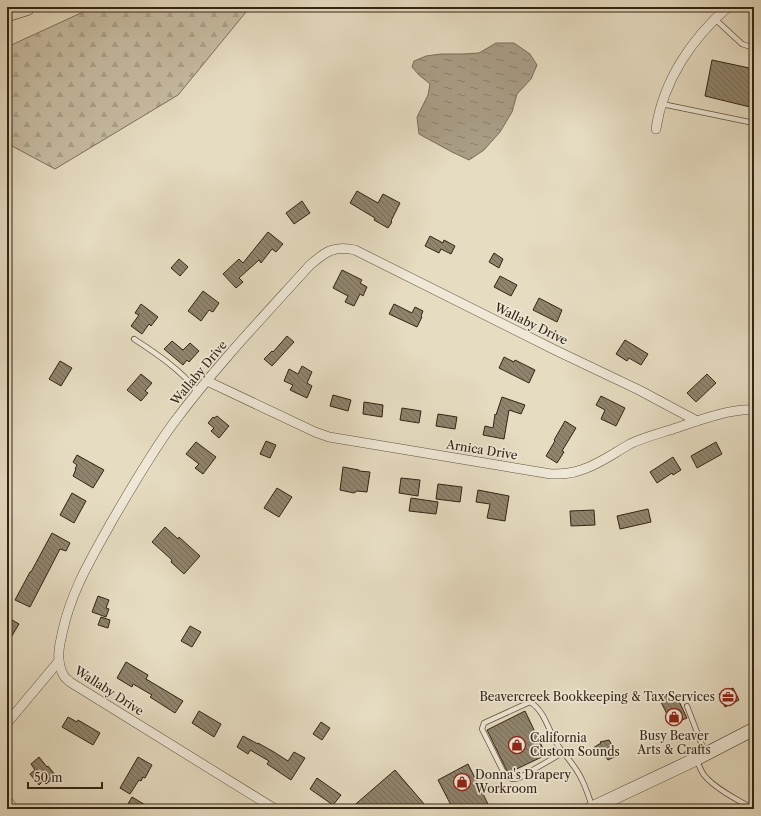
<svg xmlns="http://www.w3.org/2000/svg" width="761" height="816" viewBox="0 0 761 816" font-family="'Libre Caslon Text',serif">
  <defs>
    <pattern id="forest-firs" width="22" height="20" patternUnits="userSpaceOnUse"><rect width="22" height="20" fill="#c8bda3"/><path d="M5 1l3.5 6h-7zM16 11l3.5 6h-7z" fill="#aca28b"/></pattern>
    <pattern id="water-ripples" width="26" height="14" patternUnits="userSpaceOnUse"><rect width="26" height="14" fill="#a99d86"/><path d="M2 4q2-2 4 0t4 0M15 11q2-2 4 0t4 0" fill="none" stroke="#8a806c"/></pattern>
    <pattern id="building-back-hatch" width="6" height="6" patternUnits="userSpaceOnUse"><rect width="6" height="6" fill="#90846d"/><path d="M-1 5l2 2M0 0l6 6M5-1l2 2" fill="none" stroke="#766c58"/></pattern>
  </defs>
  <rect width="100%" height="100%" fill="#e6dcc1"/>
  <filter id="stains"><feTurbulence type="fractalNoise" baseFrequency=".005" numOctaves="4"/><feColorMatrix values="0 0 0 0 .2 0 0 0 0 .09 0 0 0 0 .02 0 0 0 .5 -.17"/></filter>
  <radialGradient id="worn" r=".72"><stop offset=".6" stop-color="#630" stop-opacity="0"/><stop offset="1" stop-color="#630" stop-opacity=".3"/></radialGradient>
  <!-- forest -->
  <polygon fill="url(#forest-firs)" stroke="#7e705b" points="94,7 248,7 246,12 178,95 55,169 12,146 7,137 7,47"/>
  <!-- water -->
  <polygon fill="url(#water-ripples)" stroke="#7a6d58" points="496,43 514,43 530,54 537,65 531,79 517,94 512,112 500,132 484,150 469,160 452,152 419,134 417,117 428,95 430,84 419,75 412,67 414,61 426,56 441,54 463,54 479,53"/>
  <!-- building -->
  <g fill="url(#building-back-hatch)" stroke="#332413">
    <polygon points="712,60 754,69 754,108 705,96"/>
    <polygon points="357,191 378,203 383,194 400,203 391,221 392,222 388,228 374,220 375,218 350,203"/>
    <polygon points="302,201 310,213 294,224 286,213"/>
    <polygon points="268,232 283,244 276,252 272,249 261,263 259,260 239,278 243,282 236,288 223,274 239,259 243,263"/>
    <polygon points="430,236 443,243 444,240 455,246 451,254 441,249 439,253 425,246"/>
    <polygon points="494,253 503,259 499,268 489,262"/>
    <polygon points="179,259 188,267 180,276 171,268"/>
    <polygon points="342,270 362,280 360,283 367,287 363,296 360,294 354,306 345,302 348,296 333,288"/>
    <polygon points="500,276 517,285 511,296 494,287"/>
    <polygon points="203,291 219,303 213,312 209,310 201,321 188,311"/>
    <polygon points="539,298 562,310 557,322 533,310"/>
    <polygon points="141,304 158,317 151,326 149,324 142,334 131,326 139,315 135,313"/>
    <polygon points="394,304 412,313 415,307 423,311 421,316 422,317 417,327 389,314"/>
    <polygon points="287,336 294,342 272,366 264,359 272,351 273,352"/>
    <polygon points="625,340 648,354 641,365 629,358 627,361 616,354"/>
    <polygon points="172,341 183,350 190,343 199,351 189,362 187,360 183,365 164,349"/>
    <polygon points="504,357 514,362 515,360 535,370 529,383 499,368"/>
    <polygon points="60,361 72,368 61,386 49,379"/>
    <polygon points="302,366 312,372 307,383 312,386 307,398 290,390 293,385 284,381 289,369 298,374"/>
    <polygon points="141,374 152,383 145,391 148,393 141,401 127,390"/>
    <polygon points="707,374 716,383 696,402 687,393"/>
    <polygon points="333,395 351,400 348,411 330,406"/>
    <polygon points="601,396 625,408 616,426 601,419 605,410 596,405"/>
    <polygon points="502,397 525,405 521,414 509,410 504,439 483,435 485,426 493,428 495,414 496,415"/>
    <polygon points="364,402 383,405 382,417 363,414"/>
    <polygon points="402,408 421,411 419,423 400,420"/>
    <polygon points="438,414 457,417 455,429 436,426"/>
    <polygon points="217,416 229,426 219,438 211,431 214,428 208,423 213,417 214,418"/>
    <polygon points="565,421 576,428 562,451 564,452 557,463 546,456 555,441 554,440"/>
    <polygon points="266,441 276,445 270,458 260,454"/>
    <polygon points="196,442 216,457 203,474 195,468 199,464 186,454"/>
    <polygon points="716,442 722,454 697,468 691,456"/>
    <polygon points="77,455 104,470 93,488 73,476 76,469 75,469 77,465 73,462"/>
    <polygon points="673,457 681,470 673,475 672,473 657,483 650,472"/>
    <polygon points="343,467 359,470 359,471 370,472 367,492 357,491 354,493 340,490"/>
    <polygon points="401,478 420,480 418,496 399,493"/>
    <polygon points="438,484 462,487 460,502 436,499"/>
    <polygon points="277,488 292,497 279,517 264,508"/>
    <polygon points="478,490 509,496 505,521 487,518 490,504 476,502"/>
    <polygon points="72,493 86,501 74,523 60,515"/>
    <polygon points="411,498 438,502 436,514 409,511"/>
    <polygon points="648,509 651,522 620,529 617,516"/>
    <polygon points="594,510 595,525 571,526 570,511"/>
    <polygon points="165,527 178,539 179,537 200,556 184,574 171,562 172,560 152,542"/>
    <polygon points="52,533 70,543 66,551 60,549 30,607 15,600 30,572 31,572"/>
    <polygon points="98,596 109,600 106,608 109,609 106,617 92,612"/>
    <polygon points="7,617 19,624 7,644"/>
    <polygon points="101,617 110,620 108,628 98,625"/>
    <polygon points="190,626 201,632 192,647 181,641"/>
    <polygon points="126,662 148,675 146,679 183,701 175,713 150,697 152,695 133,684 132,687 117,678"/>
    <polygon points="733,688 739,700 725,707 719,694"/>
    <polygon points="674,691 687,718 672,724 659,698"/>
    <polygon points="199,711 221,724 214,737 192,723"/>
    <polygon points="525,711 546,755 508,773 487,730"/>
    <polygon points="68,717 77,722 78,720 100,733 93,745 62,727"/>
    <polygon points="321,722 330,728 322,740 313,734"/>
    <polygon points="243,736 258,744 258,743 274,752 288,761 294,752 305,758 291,780 267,764 269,761 250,750 248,754 237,747"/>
    <polygon points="609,740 616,752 614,753 616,756 608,760 606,757 605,758 602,753 597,756 593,748 601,743 600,742"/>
    <polygon points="39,757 47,767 48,766 56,776 46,784 43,781 39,785 30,774 35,770 31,764"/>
    <polygon points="138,757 152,765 145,778 143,777 141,781 139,780 130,794 120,788"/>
    <polygon points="468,764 489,806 484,809 453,809 438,780"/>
    <polygon points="395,770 425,805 420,809 350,809"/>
    <polygon points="317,778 341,795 333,805 310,789"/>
    <polygon points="132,797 152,809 125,809"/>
  </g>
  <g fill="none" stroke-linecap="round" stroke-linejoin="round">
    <!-- lane casing -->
    <g stroke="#60523e" stroke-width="6">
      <g id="lane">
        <polyline points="715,19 742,44 754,48"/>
        <polyline points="662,104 754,123"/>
        <path d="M 134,339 C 157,354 181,370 198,392"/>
        <polyline points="687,706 705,753"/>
        <path d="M 564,752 L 519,778 L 513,779 L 506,777 L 482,729 L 484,723 L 530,702 C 545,711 548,730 557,744 C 565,756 576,766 582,780 C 586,788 589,797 592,806"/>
        <path d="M 697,761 C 699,765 701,771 704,775 C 714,788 739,801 754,809"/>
      </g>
    </g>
    <!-- street casing -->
    <g stroke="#60523e" stroke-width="10">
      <g id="street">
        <path d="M 656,129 C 663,81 692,38 728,7"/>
        <path d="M 207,381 L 315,432 L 329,437 L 551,474 C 561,474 571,474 581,470 C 598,465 614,453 630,444 C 642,438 657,434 670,430 C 694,422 730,408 754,410"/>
        <polyline points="7,723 59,661"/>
        <polyline points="7,800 14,809"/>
        <path d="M 275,809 L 70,682 C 68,680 65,678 64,676 C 60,670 58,659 59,652 C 59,646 61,640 62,634 C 71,591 91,559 112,521 C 132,487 151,453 175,421 C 216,366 264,316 310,265 C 325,252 334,245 355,250 L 555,350 L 639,390 L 697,421"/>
      </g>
    </g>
    <!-- secondary casing -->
    <g stroke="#332413" stroke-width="14">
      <polyline id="secondary" points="590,809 696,759 754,729"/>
    </g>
    <!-- highway casing -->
    <g stroke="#332413" stroke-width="18">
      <polyline id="highway" points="7,13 26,7"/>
    </g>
    <!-- lane -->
    <use href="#lane" stroke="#efe8d7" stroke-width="4.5"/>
    <!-- street -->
    <use href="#street" stroke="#efe8d7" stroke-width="9"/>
    <!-- secondary -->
    <use href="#secondary" stroke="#efe8d7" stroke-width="13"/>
    <!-- highway -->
    <use href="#highway" stroke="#e6dcc1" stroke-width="17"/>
  </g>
  <!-- icons -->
  <defs>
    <g id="office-ring" transform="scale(0.9)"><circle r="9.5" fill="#efe8d7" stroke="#8f2418" stroke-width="1.5"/><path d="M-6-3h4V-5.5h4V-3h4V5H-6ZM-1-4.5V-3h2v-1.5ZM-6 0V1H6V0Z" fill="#8f2418"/></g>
    <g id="shop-ring" transform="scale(0.9)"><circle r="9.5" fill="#efe8d7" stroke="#8f2418" stroke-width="1.5"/><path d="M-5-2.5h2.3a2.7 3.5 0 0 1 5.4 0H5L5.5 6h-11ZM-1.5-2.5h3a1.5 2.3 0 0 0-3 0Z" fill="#8f2418"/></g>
  </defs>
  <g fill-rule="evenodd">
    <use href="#office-ring" x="728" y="697"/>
    <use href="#shop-ring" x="674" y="717"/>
    <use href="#shop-ring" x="517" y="745"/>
    <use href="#shop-ring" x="462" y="782"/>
  </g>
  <g text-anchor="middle" stroke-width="3.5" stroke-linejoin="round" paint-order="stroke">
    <!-- street labels -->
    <g font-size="12" fill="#332413" stroke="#efe8d7">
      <text transform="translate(531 324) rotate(26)" y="4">Wallaby Drive</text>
      <text transform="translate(199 373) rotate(-50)" y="4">Wallaby Drive</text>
      <text transform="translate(482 450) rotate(9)" y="4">Arnica Drive</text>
      <text transform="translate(109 691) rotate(33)" y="4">Wallaby Drive</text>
    </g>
    <!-- poi labels -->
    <g font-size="12" fill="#332413" stroke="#efe8d7" text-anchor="start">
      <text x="715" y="701" text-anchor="end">Beavercreek Bookkeeping &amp; Tax Services</text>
      <text x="674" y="740" text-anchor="middle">Busy Beaver<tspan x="674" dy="14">Arts &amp; Crafts</tspan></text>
      <text x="530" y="742">California<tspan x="530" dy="14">Custom Sounds</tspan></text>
      <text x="475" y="779">Donna's Drapery<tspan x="475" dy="14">Workroom</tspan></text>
    </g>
  </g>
  <!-- margin -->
  <rect width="761" height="816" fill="none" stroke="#e6dcc1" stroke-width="24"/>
  <rect x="8" y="8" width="745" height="800" fill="none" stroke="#332413" stroke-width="2"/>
  <rect x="12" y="12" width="737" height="792" fill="none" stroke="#332413"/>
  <!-- scale -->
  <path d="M28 782v6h74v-6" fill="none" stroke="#332413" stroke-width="2"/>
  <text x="34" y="782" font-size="12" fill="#332413" stroke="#efe8d7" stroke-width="3" paint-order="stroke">50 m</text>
  <rect width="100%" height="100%" filter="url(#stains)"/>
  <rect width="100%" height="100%" fill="url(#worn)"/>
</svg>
